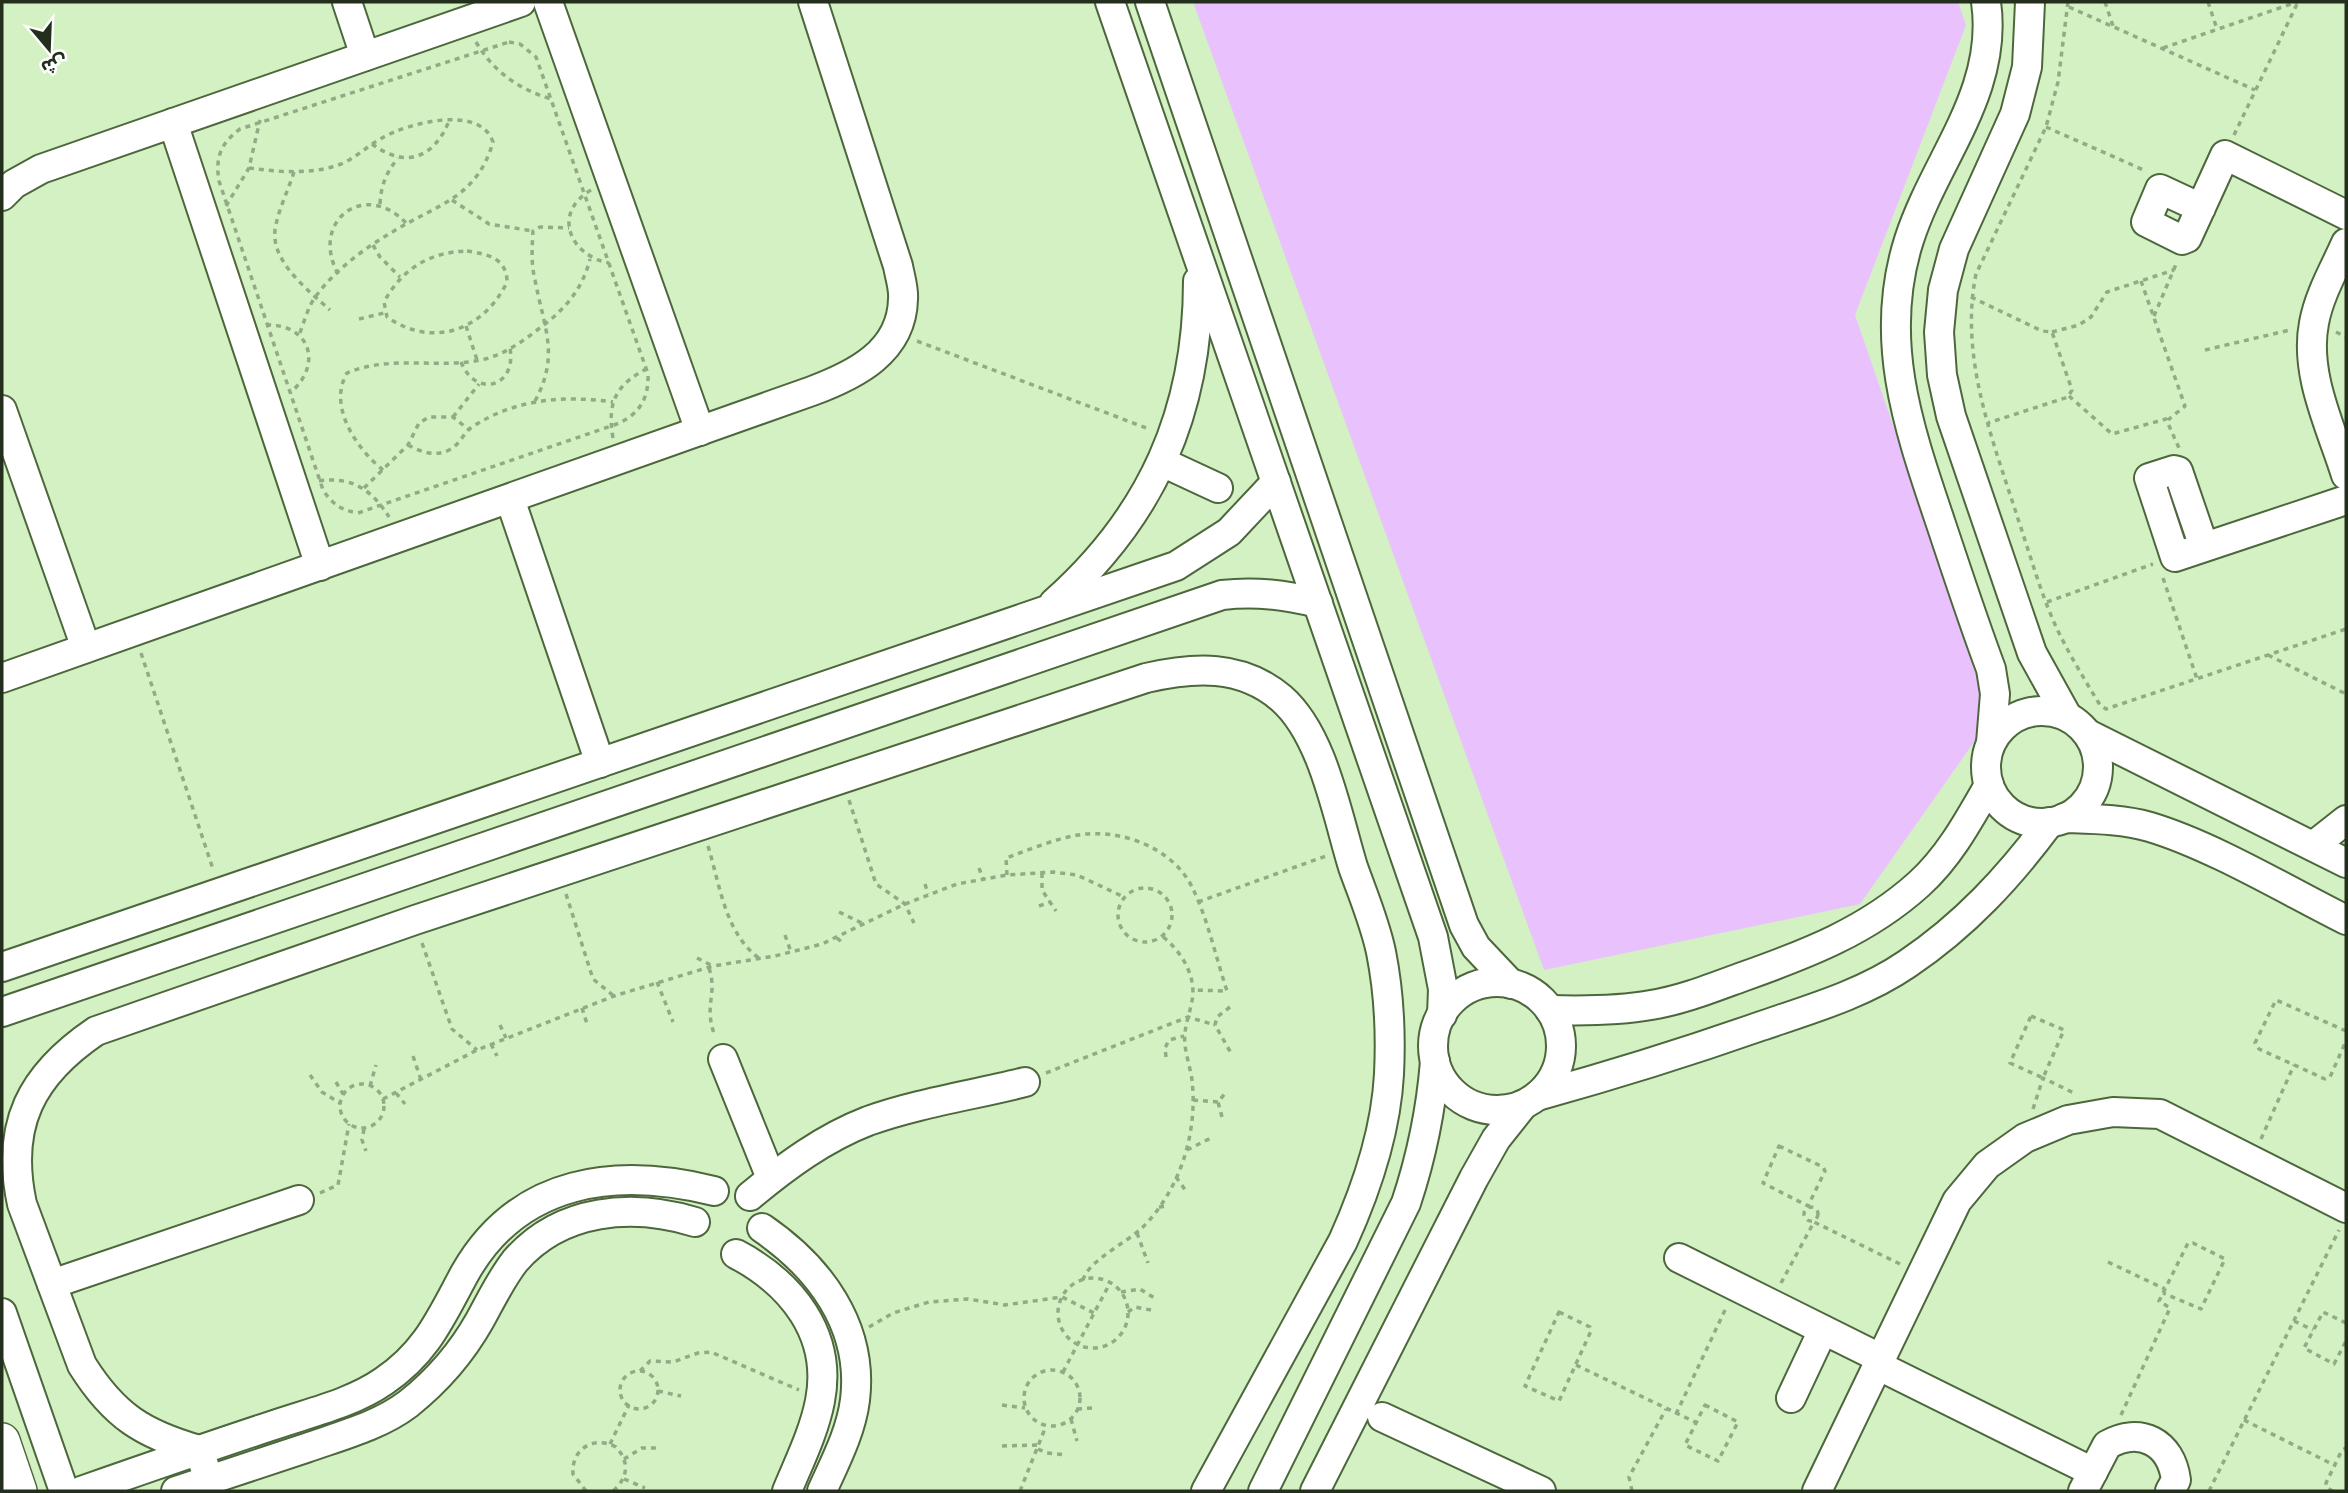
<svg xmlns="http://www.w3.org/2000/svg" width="2348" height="1493" viewBox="0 0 2348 1493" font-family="'Fira Sans','Noto Sans Arabic',sans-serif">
  <rect width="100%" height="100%" fill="#d3f1c2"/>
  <!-- green -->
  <polygon fill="#e9c1fd" points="1193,2 1958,2 1966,25 1855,315 1993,715 1860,904 1544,970"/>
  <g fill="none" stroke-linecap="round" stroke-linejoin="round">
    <!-- minor casing -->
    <g stroke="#4d673d" stroke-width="32">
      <g id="minor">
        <polyline points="347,2 365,56"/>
        <polyline points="548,2 700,431"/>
        <polyline points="1110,2 1433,937 1443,989 1442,1015"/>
        <polyline points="1150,2 1464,925 1476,947 1511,984"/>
        <path d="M 1986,2 C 1999,92 1935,159 1909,240 C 1877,340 1909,429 1941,524 C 1957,572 1973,621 1991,669 L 1995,694 L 1991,743"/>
        <polyline points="2030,2 2027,67 2015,114 1954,249 1943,290 1939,332 1942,375 1951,416 2032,653 2067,716"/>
        <polyline points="173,123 320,566"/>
        <polyline points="2,196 14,184 41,169 521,2"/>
        <polyline points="2201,208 2160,189 2146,222 2182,240 2187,238 2225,155 2346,215"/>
        <path d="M 2346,243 C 2335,268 2319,295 2314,323 C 2304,374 2331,427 2346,475"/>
        <polyline points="2,410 86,648"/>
        <polyline points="1162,462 1218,488"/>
        <polyline points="510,499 600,763"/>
        <polyline points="2204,547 2178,471 2174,470 2149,478 2175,557 2346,500"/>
        <path d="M 1054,603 C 1152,516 1198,412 1198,281"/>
        <path d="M 2,678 L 812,391 C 855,375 902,352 903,299 C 904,289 900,277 898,266 L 813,2"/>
        <circle cx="2042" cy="767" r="56"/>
        <polyline points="2088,734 2346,863"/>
        <path d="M 2064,818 C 2092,819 2122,819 2150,827 C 2213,846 2286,890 2346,920"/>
        <polyline points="2313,846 2346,820"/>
        <polyline points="2,967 1176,566 1229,532 1276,482"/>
        <circle cx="1497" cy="1046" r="64"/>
        <path d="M 1550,1010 C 1584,1011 1617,1011 1651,1005 C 1682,1000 1712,988 1742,977 C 1807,954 1867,931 1919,884 C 1949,857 1969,820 1989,785"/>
        <path d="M 2,1012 L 1222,595 C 1256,591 1285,595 1318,603"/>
        <polyline points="723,1059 771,1178"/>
        <path d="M 1537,1096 C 1613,1075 1687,1052 1761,1026 C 1811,1009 1863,994 1907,964 C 1965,925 2009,877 2050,822"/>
        <path d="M 750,1196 C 786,1166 824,1138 868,1121 C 918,1103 974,1095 1025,1082"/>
        <path d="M 762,1228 C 819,1267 864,1326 855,1400 C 851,1432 835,1462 822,1491"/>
        <path d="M 736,1254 C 791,1283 833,1334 820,1401 C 814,1432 799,1462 787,1491"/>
        <polyline points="1679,1258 1882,1359"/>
        <polyline points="52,1284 299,1200"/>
        <polyline points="2,1313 64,1491"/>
        <polyline points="1879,1366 2093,1472"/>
        <polyline points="1791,1398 1823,1330"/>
        <polyline points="1382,1417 1541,1491"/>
        <path d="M 81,1491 C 144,1469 207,1447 271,1426 C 308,1413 351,1404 384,1381 C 427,1352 441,1317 465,1273 C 519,1178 617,1167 714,1191"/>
        <path d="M 176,1491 C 219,1477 263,1462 306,1448 C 340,1436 379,1426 408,1404 C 437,1381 462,1352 480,1320 C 491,1300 501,1279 515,1261 C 561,1208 633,1203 695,1222"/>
        <path d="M 199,1491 L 209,1480 L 199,1450 C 143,1434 114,1416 82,1365 L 22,1204 C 5,1125 31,1075 96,1031 L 415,920 L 1146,678 C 1194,667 1241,664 1281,698 C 1323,734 1337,815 1353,867 C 1363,895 1375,923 1381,952 C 1389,992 1391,1033 1389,1074 C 1386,1132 1367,1188 1343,1241 L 1206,1491"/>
        <path d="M 1263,1491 L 1406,1203 C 1422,1155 1431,1111 1435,1061"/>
        <polyline points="1315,1491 1474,1178 1496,1139 1523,1105"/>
        <polyline points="1817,1491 1957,1201 1987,1165 2025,1138 2068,1120 2113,1112 2160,1114 2346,1208"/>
        <path d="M 2083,1491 L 2107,1445 C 2140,1426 2171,1442 2176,1480 L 2170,1491"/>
      </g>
    </g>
    <!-- major casing -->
    <g stroke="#4d673d" stroke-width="38">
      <polyline id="major" points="2,1441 19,1491"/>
    </g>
    <!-- path -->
    <g stroke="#93aa86" stroke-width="3.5" stroke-dasharray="5 5" stroke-linecap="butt">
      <path d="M 2068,2 L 2058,82 L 2046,127 L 1976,274 C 1959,358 1993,440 2018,519 C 2031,557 2042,599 2060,635 C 2072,659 2086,682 2100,705 L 2106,709 L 2346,629"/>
      <polyline points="2105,2 2113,26"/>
      <polyline points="2208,2 2217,29"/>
      <polyline points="2069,7 2255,90"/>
      <path d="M 476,42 C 493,71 518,89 551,99"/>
      <path d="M 509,42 L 520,44 L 536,57 L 648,374 C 649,400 638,416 614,425 L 358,513 C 341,510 332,504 323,490 L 219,181 C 215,157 221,143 240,129 Z"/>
      <polyline points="2163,48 2297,2"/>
      <polyline points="2046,127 2146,171"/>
      <polyline points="2234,135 2298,2"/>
      <path d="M 372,144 C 406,169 434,158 449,121"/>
      <path d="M 249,168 C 279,172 312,175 341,164 C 356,158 367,146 382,138 C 408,123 480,104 493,142 C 477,198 438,204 394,231 C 366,247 335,270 316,296 C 308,306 304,323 299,335"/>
      <path d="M 294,172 C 288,191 278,210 275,230 C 271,262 309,291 330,310"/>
      <path d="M 591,190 C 552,213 569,255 609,263"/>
      <polyline points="452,200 489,224 533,231"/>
      <path d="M 380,204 C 381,185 386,173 398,158"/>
      <polyline points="226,206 249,168 260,120"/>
      <polyline points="373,245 380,257 400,277"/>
      <path d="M 467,251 C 487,254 507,258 507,282 C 484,330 433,349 387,317 L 384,302 C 402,269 429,252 467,251 Z"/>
      <path d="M 338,274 C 309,220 366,179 407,224"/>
      <polyline points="2141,281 2185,406 2168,420"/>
      <polyline points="1971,297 2042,331 2052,332 2072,390 2068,397 1988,423"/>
      <polyline points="2154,316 2177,262"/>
      <polyline points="359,319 384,313"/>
      <path d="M 266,325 C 311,324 323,365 290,393"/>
      <polyline points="466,326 477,360"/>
      <polyline points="2052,332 2079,325 2091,317 2107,292 2174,270"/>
      <polyline points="2336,332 2346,337"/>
      <polyline points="917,341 1149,429"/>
      <polyline points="2205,350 2290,330"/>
      <path d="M 461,362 C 476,399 517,387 510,348"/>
      <polyline points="2069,396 2112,434 2166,419 2179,448"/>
      <path d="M 535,401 C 560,355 544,328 535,280 C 531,264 532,248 533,231 L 540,227 L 569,228"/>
      <polyline points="453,417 479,384"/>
      <path d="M 613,438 C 607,403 615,385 648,368"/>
      <path d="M 408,445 C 421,452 435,457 449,450 C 460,445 463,433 472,427 C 515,399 563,395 613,402"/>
      <path d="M 383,470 C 358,450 327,407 347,373 C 392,354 440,370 485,359 C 508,353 527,338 545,324 C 568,306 583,287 590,259"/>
      <path d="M 319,481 C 352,476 372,490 389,517"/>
      <polyline points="364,488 408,445 419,423 429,417 453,417 468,429"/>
      <polyline points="2163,578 2197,679"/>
      <polyline points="2047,602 2153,564"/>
      <polyline points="141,653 213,869"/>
      <polyline points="2268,655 2346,694"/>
      <polyline points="849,800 876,884 905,904 914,923"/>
      <path d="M 708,846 C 720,885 725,934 760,959"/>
      <polyline points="979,868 983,879"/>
      <polyline points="1042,873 1042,890 1056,911"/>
      <path d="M 1007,875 L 1006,858 C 1029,850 1054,839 1078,835 C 1121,828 1174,848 1193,889 C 1208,920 1216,958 1227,991 L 1193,990"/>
      <polyline points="925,884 928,894"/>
      <circle cx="1145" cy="915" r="27"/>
      <polyline points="566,894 593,979 614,996"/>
      <polyline points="1198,902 1326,856"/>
      <polyline points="1039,906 1050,902"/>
      <polyline points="839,912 866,925"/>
      <polyline points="785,935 791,952"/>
      <polyline points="837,938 844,944"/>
      <polyline points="422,943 452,1029 477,1050"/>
      <polyline points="697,958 713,966"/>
      <path d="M 709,968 C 718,995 703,1005 715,1036"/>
      <polyline points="657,982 673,1022"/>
      <polyline points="1230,1007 1217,1017 1215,1025 1231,1053"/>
      <polyline points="582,1008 588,1027"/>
      <polygon points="2031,1016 2064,1030 2043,1078 2010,1063"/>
      <polyline points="500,1025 506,1038"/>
      <polyline points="2346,1031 2276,1000 2255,1043 2259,1049 2325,1079 2330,1077 2346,1041"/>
      <polyline points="491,1044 497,1056"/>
      <polyline points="413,1056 421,1080"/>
      <polyline points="1166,1057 1165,1048 1169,1040 1184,1036"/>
      <polyline points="1046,1073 1188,1017 1215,1025"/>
      <polyline points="310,1075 322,1092 340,1103"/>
      <polyline points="336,1082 343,1094"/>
      <circle cx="362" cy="1106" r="22"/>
      <polyline points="370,1086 376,1065"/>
      <polyline points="396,1093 405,1104"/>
      <polyline points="383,1099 477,1050 614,996 713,966 775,956 822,944 905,904 957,884 1007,875 1053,872 1077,875 1124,897"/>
      <polyline points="1193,1100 1218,1102"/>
      <polyline points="2033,1109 2043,1078 2076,1094"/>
      <polyline points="1222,1117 1218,1102 1227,1091"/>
      <polyline points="364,1129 362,1140 366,1151"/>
      <polyline points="2261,1139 2294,1065"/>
      <polygon points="1779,1146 1823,1167 1825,1171 1808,1206 1763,1183"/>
      <polyline points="1187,1150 1211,1138"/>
      <polyline points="1176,1177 1186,1191"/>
      <polyline points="320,1193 338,1185 349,1124"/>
      <polyline points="1159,1207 1169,1206"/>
      <circle cx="1811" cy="1214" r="7"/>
      <polyline points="1137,1233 1148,1263"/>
      <polyline points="2108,1262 2165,1289"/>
      <circle cx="1093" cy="1313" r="35"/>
      <path d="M 1083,1280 C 1088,1261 1126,1243 1142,1228 C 1180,1190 1198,1133 1192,1080 C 1190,1065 1183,1048 1185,1033 C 1186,1022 1190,1012 1192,1001 C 1197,976 1181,951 1162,936"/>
      <polyline points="1781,1283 1814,1222 1902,1265"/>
      <polyline points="1121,1292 1140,1289 1156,1299"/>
      <polyline points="1128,1312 1135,1307 1151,1310"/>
      <polygon points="1559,1312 1590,1327 1591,1331 1559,1401 1525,1386"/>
      <polyline points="2294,1321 2313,1330"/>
      <polyline points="2346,1323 2323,1312 2304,1348 2334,1364 2346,1341"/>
      <polyline points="869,1327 893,1313 929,1302 968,1299 1005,1305 1062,1297 1094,1313"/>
      <polyline points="1576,1365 1695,1422"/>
      <circle cx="1052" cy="1398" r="28"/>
      <polyline points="640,1371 650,1361 673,1362 698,1353 711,1352 799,1390"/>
      <circle cx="639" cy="1390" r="19"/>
      <polyline points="1063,1372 1110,1283"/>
      <polyline points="658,1391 681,1396"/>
      <polyline points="1002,1405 1025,1408"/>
      <polygon points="1705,1405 1738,1422 1718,1461 1685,1445"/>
      <polyline points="1077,1409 1092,1408"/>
      <polyline points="1676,1414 1726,1308"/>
      <polyline points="2121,1415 2170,1308 2159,1301 2188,1243 2193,1243 2225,1259 2201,1309 2163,1293"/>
      <polyline points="1071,1419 1077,1441"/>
      <polyline points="2244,1420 2334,1465"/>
      <polyline points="610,1444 629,1405"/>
      <polyline points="1002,1446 1039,1445"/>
      <polyline points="1038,1449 1047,1453 1067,1455"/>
      <polyline points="624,1459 642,1448 657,1448"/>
      <polyline points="624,1479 645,1488"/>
      <path d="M 586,1491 L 573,1474 C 571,1449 594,1435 616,1447 C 630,1462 628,1478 613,1491"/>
      <polyline points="1020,1491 1046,1426"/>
      <polyline points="1632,1491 1629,1477 1666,1409"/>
      <polyline points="2209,1491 2339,1230"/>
      <polyline points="2333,1491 2327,1488 2326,1483 2342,1450 2346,1448"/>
    </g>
    <!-- minor -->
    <use href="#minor" stroke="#fff" stroke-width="28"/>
    <!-- major -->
    <use href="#major" stroke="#fff" stroke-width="35"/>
  </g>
  <!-- border -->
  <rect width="2348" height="1493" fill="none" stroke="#232e1c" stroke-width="7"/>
  <!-- north arrow -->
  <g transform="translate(49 49) rotate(161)" stroke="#ffffff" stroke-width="5" paint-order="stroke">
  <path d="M0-5L12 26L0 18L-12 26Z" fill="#232e1c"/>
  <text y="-10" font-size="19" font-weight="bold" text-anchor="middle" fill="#232e1c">ش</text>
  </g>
</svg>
